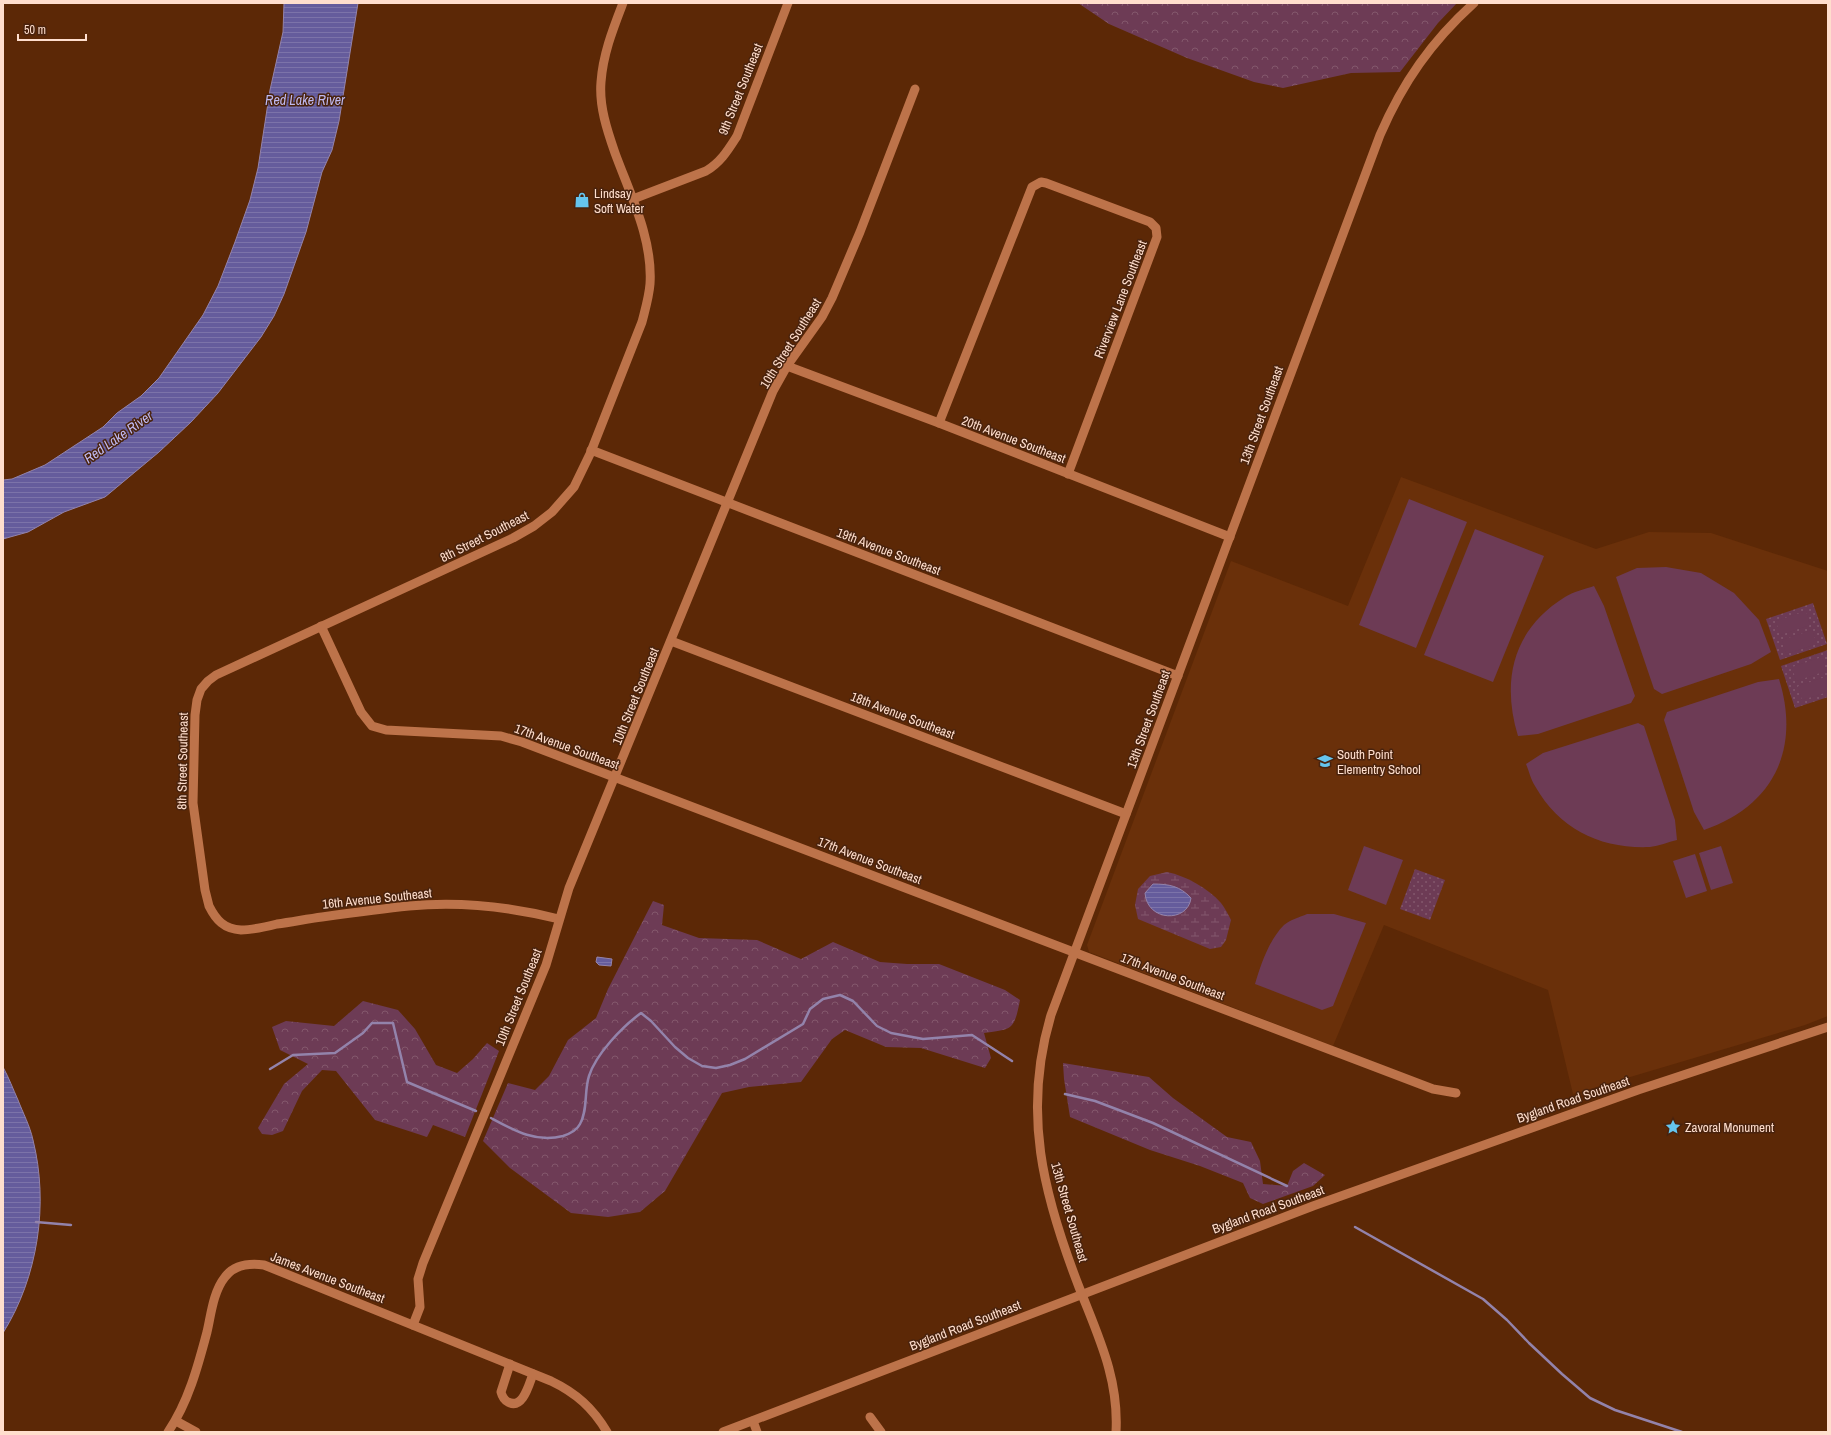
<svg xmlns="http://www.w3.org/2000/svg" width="1831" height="1435" viewBox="0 0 1831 1435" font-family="'Archivo Narrow',sans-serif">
  <defs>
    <pattern id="green-dots" width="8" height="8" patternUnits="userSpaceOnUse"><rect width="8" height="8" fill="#6d3b55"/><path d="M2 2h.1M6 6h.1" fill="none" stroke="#83576c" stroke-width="1.8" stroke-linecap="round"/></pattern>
    <pattern id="forest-crowns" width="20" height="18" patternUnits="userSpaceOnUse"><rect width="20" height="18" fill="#6d3b55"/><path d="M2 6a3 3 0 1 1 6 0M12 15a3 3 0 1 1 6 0" fill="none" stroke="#83576c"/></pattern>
    <pattern id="wetland-marsh" width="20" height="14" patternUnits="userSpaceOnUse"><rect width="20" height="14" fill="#6d3b55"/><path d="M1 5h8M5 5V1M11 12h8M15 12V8" fill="none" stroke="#83576c"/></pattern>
    <pattern id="water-rules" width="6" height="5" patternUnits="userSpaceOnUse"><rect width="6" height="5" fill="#655c9c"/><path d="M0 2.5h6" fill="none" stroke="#7c73a9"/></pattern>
  </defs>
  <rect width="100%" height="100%" fill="#5c2806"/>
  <!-- built -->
  <polygon fill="#6a300a" points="1401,477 1596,549 1649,532 1711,533 1828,571 1828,1016 1805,1025 1573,1094 1548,990 1384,925 1333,1046 1089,952 1087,945 1231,561 1348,606"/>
  <!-- green -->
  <g fill="url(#green-dots)">
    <polygon points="1813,603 1827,644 1780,660 1766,619"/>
    <polygon points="1828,650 1828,697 1795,708 1781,666"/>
    <polygon points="1415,869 1445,880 1430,920 1400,909"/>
  </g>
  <!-- forest -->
  <g fill="url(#forest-crowns)">
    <polygon points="1078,3 1457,3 1438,23 1400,72 1351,73 1283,88 1254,82 1187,58 1109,24"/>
    <path d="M 653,901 L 664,905 L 662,925 L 699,938 L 757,940 L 801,959 L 833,942 L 880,962 L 907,964 L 939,964 L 1005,990 L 1020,1000 C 1014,1031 1012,1029 984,1033 L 991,1058 L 985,1068 L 921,1048 L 886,1047 L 845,1030 L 832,1039 L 801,1082 L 749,1087 L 722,1093 L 665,1191 L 640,1212 L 608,1217 L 571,1213 L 510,1168 L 483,1141 L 508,1083 L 535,1090 L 549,1076 L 568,1040 L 596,1018 L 608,989 Z"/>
    <polygon points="363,1001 398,1010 415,1029 436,1065 457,1073 473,1059 487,1043 499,1051 465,1137 433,1125 427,1137 375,1120 336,1071 322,1070 302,1091 283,1131 272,1135 262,1134 258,1128 284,1084 308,1064 280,1050 272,1027 286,1021 334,1026"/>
    <polygon points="1063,1063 1149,1077 1173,1098 1227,1137 1251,1142 1260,1161 1263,1184 1287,1186 1293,1171 1304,1163 1325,1175 1313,1186 1263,1204 1250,1198 1243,1183 1200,1166 1150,1150 1070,1117 1064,1079"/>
  </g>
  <!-- wetland -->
  <path fill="url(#wetland-marsh)" d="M 1167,872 C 1186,876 1208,888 1221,903 C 1225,908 1228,914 1231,920 L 1226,940 L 1221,947 L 1210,949 L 1138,919 L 1135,905 L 1138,889 L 1150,876 Z"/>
  <!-- pitch -->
  <g fill="#6d3b55">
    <polygon points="1409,499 1467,522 1416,648 1359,625"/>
    <polygon points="1475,529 1544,556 1493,682 1424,655"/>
    <polygon points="1666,567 1701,573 1734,593 1759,620 1771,652 1751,664 1662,694 1654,689 1616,577 1637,568"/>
    <path d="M 1594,586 L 1604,606 L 1635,696 L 1631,703 L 1538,734 L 1518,736 C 1501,680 1513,629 1565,597 C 1573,592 1585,589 1594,586 Z"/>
    <polygon points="1806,611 1810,625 1780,635 1776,621"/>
    <polygon points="1812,630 1817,644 1786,654 1782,640"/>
    <polygon points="1822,657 1826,671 1796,681 1792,667"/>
    <polygon points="1828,676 1828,692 1802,700 1798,686"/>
    <path d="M 1779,679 C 1801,750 1773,806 1704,830 L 1694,812 L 1664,720 L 1667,712 L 1758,682 Z"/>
    <path d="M 1638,723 L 1644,726 L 1675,820 L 1677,840 C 1668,842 1659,846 1650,847 C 1601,849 1560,830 1535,786 C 1531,780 1529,771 1526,764 L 1543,753 Z"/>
    <polygon points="1364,846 1403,860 1386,905 1348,890"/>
    <polygon points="1721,846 1733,883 1711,890 1699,853"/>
    <polygon points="1695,854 1707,891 1686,898 1673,861"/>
    <path d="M 1307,914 L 1334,914 L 1366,923 L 1333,1006 L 1322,1010 L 1255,984 C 1261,964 1269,940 1284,925 C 1290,920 1300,917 1307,914 Z"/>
  </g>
  <!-- water -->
  <g fill="url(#water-rules)" stroke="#9383ab">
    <polygon points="284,3 358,3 339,121 332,150 322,172 306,232 284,294 274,316 261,337 218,393 191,422 159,452 105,497 64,512 28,532 3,539 3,480 12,479 45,465 103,427 117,413 141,396 159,378 203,315 218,286 235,242 250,200 258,168 270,90 283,32"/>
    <path d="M 1153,884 C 1169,884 1180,886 1191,898 C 1188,923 1147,922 1145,893 Z"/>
    <polygon points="597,957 612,959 611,966 599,965 596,962"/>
    <path d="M 3,1067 C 9,1078 13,1089 18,1100 C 23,1113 30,1126 33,1140 C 49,1204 38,1277 3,1333 Z"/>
  </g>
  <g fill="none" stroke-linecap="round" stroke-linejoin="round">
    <!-- stream -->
    <g stroke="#9383ab" stroke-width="2.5">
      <polyline points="270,1069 293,1055 335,1053 363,1033 372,1023 393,1023 407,1082 476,1111"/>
      <polyline points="1065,1094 1095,1101 1153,1123 1287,1186"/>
      <path d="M 491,1118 C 515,1131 536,1143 563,1136 C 569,1134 577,1130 580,1124 C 588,1110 584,1091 589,1076 C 596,1054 622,1027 641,1013 L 651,1021 L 675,1047 L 688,1058 L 702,1066 L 716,1068 L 730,1065 L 745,1059 L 803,1024 L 810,1009 L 823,999 L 840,995 L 853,1001 L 877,1026 L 891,1033 L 923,1039 L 972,1035 L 1012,1061"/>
      <polyline points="36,1222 71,1225"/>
      <polyline points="1355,1227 1483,1299 1507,1320 1529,1343 1562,1374 1590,1398 1615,1410 1682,1432"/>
    </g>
    <!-- minor -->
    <g stroke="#bd734a" stroke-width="9">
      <path d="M 633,199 L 706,171 C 721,162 728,150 737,136 L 788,3"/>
      <polyline points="787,366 939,423 1230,537"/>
      <polyline points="939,423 1032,187 1041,182 1046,183 1150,222 1156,228 1157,237 1068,474"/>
      <polyline points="591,450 1178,676"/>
      <polyline points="321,626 361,712 372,726 386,730 501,736 522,742 1433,1089 1456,1093"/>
      <polyline points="671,641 1126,814"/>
      <path d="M 559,919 C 511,907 459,901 409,906 C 380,909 351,913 322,917 C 307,919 292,922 277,924 C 265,927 253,930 241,930 C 224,929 216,920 209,906 L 205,890 L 193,803 L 195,715 L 197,700 L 201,689 L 208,681 L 216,675 L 513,538 L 534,526 L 552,512 L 574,487 L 590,454 L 642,322 C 645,310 649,297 650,284 C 653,239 630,194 615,153 C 607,130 599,106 601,82 C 603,54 613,29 623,3"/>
      <polyline points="413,1325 420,1307 418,1279 423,1263 546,965 569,888 773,391 787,366 822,317 832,298 860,232 915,89"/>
      <path d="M 510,1364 L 501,1392 C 502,1396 504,1400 508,1402 C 523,1410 529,1384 533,1374"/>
      <polyline points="870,1417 881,1432"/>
      <polyline points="176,1421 196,1432"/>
      <polyline points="753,1421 757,1432"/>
      <path d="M 168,1432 C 188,1403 198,1366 207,1332 C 211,1315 213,1292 225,1277 C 234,1265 249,1263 264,1265 L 551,1381 C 576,1393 593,1408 607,1432"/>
      <polyline points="723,1432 1313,1206 1638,1090 1828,1027"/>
      <path d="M 1116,1432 C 1119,1378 1098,1336 1079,1287 C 1043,1194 1022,1112 1051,1015 L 1380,135 C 1403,82 1431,42 1474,3"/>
    </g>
  </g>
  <!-- icons -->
  <defs>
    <g id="shop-bare" transform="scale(1.2)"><path d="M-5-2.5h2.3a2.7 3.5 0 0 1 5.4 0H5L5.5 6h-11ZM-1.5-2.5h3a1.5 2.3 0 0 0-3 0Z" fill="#65c5ee" stroke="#49230e" stroke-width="2.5" paint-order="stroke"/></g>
    <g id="school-bare" transform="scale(1.2)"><path d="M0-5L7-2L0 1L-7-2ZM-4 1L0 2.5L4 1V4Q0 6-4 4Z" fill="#65c5ee" stroke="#49230e" stroke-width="2.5" paint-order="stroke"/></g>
    <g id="sight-bare" transform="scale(1.2)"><path d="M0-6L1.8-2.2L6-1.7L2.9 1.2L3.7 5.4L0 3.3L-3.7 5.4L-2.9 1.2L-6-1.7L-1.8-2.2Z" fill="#65c5ee" stroke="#49230e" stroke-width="2.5" paint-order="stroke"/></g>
  </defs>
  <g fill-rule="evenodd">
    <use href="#shop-bare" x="582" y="200"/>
    <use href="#school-bare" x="1325" y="761"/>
    <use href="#sight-bare" x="1673" y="1127"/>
  </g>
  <g text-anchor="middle" stroke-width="3" stroke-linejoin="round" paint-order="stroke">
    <!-- street labels -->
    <g font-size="13" fill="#ffdecd" stroke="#49230e">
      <text transform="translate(740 89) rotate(-68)" y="5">9th Street Southeast</text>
      <text transform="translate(1120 299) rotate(-69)" y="5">Riverview Lane Southeast</text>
      <text transform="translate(790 343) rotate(-58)" y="5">10th Street Southeast</text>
      <text transform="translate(1261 415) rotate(-70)" y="5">13th Street Southeast</text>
      <text transform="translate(1014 439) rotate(21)" y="5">20th Avenue Southeast</text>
      <text transform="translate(484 536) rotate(-27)" y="5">8th Street Southeast</text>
      <text transform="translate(889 551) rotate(21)" y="5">19th Avenue Southeast</text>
      <text transform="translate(635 696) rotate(-68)" y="5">10th Street Southeast</text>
      <text transform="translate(903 715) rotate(21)" y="5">18th Avenue Southeast</text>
      <text transform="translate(1148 719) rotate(-70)" y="5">13th Street Southeast</text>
      <text transform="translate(567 746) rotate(20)" y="5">17th Avenue Southeast</text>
      <text transform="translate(182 761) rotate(-89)" y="5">8th Street Southeast</text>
      <text transform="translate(870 860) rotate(21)" y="5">17th Avenue Southeast</text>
      <text transform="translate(377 898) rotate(-6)" y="5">16th Avenue Southeast</text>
      <text transform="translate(1173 976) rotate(21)" y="5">17th Avenue Southeast</text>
      <text transform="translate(518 997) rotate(-68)" y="5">10th Street Southeast</text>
      <text transform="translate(1573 1099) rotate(-19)" y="5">Bygland Road Southeast</text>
      <text transform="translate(1268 1209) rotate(-20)" y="5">Bygland Road Southeast</text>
      <text transform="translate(1070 1212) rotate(74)" y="5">13th Street Southeast</text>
      <text transform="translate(328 1277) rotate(21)" y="5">James Avenue Southeast</text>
      <text transform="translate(965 1325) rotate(-21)" y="5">Bygland Road Southeast</text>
    </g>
    <!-- poi labels -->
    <g font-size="13" fill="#ffdecd" stroke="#49230e" text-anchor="start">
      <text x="594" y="198">Lindsay<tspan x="594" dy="15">Soft Water</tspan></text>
      <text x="1337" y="759">South Point<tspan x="1337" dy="15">Elementry School</tspan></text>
      <text x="1685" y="1132">Zavoral Monument</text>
    </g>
    <!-- water labels -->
    <g font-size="14" font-style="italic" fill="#bfb9f1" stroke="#49230e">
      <text x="305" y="105">Red Lake River</text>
      <text transform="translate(118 437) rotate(-35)" y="5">Red Lake River</text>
    </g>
  </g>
  <!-- border -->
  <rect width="1831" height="1435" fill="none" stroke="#ffdecd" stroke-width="8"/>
  <!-- scale -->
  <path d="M18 34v6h68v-6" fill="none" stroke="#ffdecd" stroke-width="2"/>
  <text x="24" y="34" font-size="12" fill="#ffdecd" stroke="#49230e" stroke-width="3" paint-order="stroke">50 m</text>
</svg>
